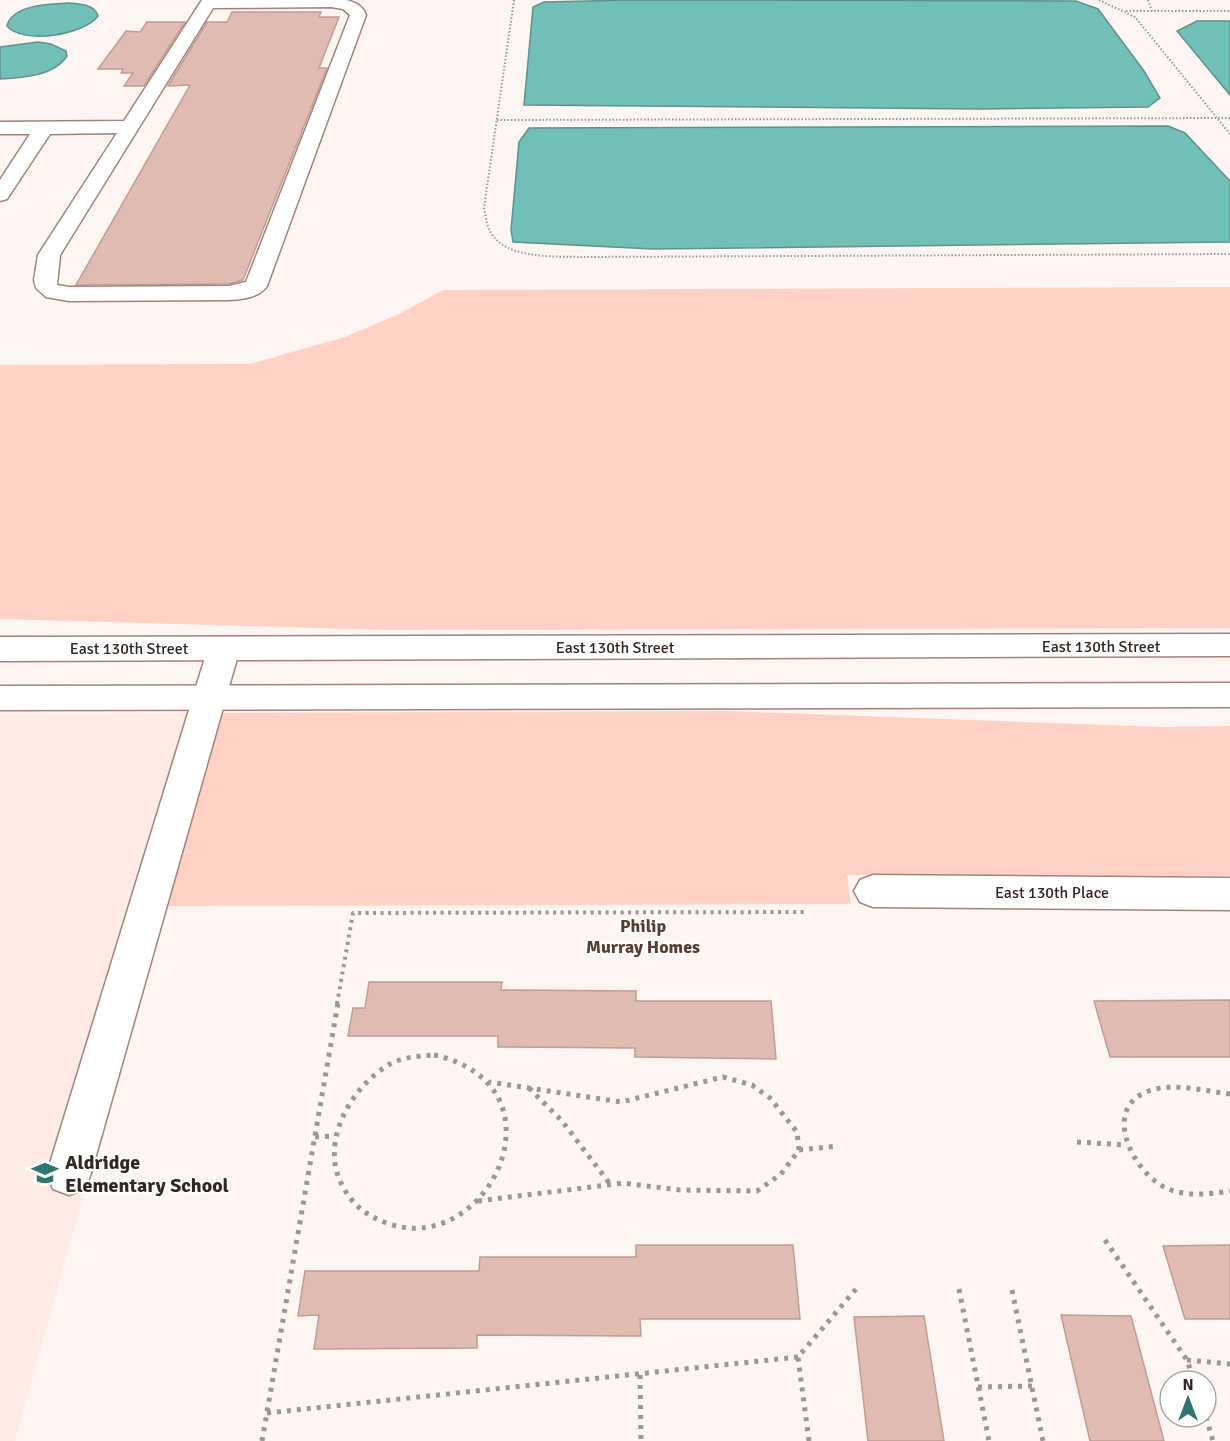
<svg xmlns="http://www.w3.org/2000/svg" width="1230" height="1441" viewBox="0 0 1230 1441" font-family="Signika,sans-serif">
  <rect width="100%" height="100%" fill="#fcf5f2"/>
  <!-- built -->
  <polygon fill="#feebe6" points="218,713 15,1441 0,1441 0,715"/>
  <!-- green -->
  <g fill="#fed1c4">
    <polygon points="1230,287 1230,628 388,630 0,619 0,365 250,364 345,337 401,313 443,290"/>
    <polygon points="726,711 1162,727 1230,726 1230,876 847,875 851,904 165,906 218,713"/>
  </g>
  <!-- water -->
  <g fill="#71c0b7" stroke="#5f928b" stroke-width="1.5">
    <polygon points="631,0 1076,1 1098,9 1144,71 1160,98 1148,107 980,109 524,105 533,7 544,2"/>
    <path d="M 69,3 C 79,4 95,4 98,16 C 84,35 23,45 7,26 C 12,4 52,4 69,3 Z"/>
    <polygon points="1197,21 1230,21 1230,95 1177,31"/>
    <path d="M 38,42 L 51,44 L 66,51 L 67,56 C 54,76 22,78 0,79 L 0,47 Z"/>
    <polygon points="1168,126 1185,133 1230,181 1230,242 653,249 513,242 511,230 519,142 529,128"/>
  </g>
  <!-- building -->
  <g fill="#e0bbb1" stroke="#c09c92" stroke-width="1.5">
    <polygon points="232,12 321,12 319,17 339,17 319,68 327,68 243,280 229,284 76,285 190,85 168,86 207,22 227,22"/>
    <polygon points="147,22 185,22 144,86 124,86 133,73 121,73 123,69 98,69 126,31 140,32"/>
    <polygon points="369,982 502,982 501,990 636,991 636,1001 771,1001 776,1059 635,1057 635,1048 498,1047 498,1036 348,1036 353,1008 365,1008"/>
    <polygon points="1230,1000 1230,1057 1110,1057 1094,1001"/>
    <polygon points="636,1245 793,1245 800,1319 640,1319 641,1336 477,1335 477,1348 314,1349 319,1315 298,1316 305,1271 479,1271 480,1257 636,1257"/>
    <polygon points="1230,1245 1230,1319 1185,1319 1163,1246"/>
    <polygon points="1061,1315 1131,1316 1164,1441 1090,1441"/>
    <polygon points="924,1316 944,1441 868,1441 854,1317"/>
  </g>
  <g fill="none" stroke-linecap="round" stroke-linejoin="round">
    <!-- minor casing -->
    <g stroke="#a58279" stroke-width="3">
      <g id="minor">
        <path d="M 202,0 L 346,0 C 355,2 363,6 366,15 L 267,286 C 259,298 242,299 229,300 L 69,301 L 46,297 L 36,288 L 34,280 L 38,255 L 117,133 L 50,134 L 7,199 L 0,201 L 0,180 L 30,134 L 0,134 L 0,122 L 124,121 ZM 331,7 L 343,9 L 350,15 L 246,282 L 229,286 L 69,287 L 57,285 L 60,255 L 213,8 Z"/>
        <polygon points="224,637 235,640 240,648 91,1173 85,1189 69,1195 53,1189 47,1173 208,648 213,640"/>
        <polygon points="873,875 1230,878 1230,910 873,907 860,902 854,891 860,880"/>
      </g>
    </g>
    <!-- major casing -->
    <g stroke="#a58279" stroke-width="3">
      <g id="major">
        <polygon points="1230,634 1230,656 0,661 0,637"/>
        <polygon points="1230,683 1230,707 0,710 0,686"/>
      </g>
    </g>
    <!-- path-far2 -->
    <g stroke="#a09592" stroke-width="2" stroke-dasharray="1.5 2" stroke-linecap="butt">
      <path d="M 514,0 L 484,208 C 486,215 486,224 490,231 C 505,260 554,256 581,257 L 1230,254"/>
      <polyline points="1099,0 1135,17 1230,134"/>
      <polyline points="1148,0 1152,11"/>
      <polyline points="1126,11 1230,11"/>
      <polyline points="497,120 1230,118"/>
    </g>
    <!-- path-far1 -->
    <polyline stroke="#a09592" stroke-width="4" stroke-dasharray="3 4.5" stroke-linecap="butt" points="337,1004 353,913 808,912"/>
    <!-- path -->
    <g stroke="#a09592" stroke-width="5" stroke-dasharray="4 6" stroke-linecap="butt">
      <path d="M 434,1055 C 570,1085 490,1257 389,1224 C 367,1216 353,1206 342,1185 C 319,1141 352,1086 390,1064 C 403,1057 419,1056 434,1055 Z"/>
      <polyline points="529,1088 562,1121 610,1184"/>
      <path d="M 1230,1094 C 1206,1091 1176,1083 1152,1090 C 1099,1105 1132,1172 1166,1188 C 1186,1197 1210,1194 1230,1191"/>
      <polyline points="315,1137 335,1136"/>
      <polyline points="1077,1142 1127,1145"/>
      <polyline points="799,1150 838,1146"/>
      <polyline points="478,1201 623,1183 680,1190 757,1191 781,1174 799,1150 797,1132 770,1098 752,1085 723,1077 621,1102 489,1082"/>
      <polyline points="1105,1240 1187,1360 1194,1381"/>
      <polyline points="959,1289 989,1441"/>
      <polyline points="1012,1290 1043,1441"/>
      <polyline points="1187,1360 1230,1364"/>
      <polyline points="640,1375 641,1441"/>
      <polyline points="978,1387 1032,1386"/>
      <polyline points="267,1413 798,1357"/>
      <polyline points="1206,1417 1213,1441"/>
      <polyline points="262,1441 338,1003"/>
      <polyline points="809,1441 798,1357 856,1289"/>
    </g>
    <!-- minor -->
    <use href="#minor" fill="#fff" fill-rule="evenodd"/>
    <!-- major -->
    <use href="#major" fill="#fff" fill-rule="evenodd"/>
  </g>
  <!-- icons -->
  <defs>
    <g id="school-bare" transform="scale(2.07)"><path d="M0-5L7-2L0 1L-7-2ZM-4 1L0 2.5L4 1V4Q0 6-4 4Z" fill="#2e766f" stroke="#fff" stroke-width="2.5" paint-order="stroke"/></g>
  </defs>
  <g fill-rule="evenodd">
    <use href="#school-bare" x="45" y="1173"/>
  </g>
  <g text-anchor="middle" stroke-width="4.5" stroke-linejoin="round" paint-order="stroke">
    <!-- street labels -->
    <g font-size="16" fill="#352623" stroke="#fff">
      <text x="1101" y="652">East 130th Street</text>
      <text x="615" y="653">East 130th Street</text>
      <text x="129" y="654">East 130th Street</text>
      <text x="1052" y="898">East 130th Place</text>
    </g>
    <!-- neighbourhood labels -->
    <g font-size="18" font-weight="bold" fill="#593b33" stroke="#fff">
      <text x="643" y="932">Philip<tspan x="643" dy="21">Murray Homes</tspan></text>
    </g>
    <!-- near-poi labels -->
    <g font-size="20" font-weight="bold" fill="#352623" stroke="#fff" text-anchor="start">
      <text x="65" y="1169">Aldridge<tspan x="65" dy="23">Elementary School</tspan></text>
    </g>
  </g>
  <!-- north arrow -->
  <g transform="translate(1188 1399)"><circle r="28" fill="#ffffff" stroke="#aea8a7" stroke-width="1.5"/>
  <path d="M0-4.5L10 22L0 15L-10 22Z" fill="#2e766f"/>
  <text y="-9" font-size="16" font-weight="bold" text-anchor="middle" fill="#352623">N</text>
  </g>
</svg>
